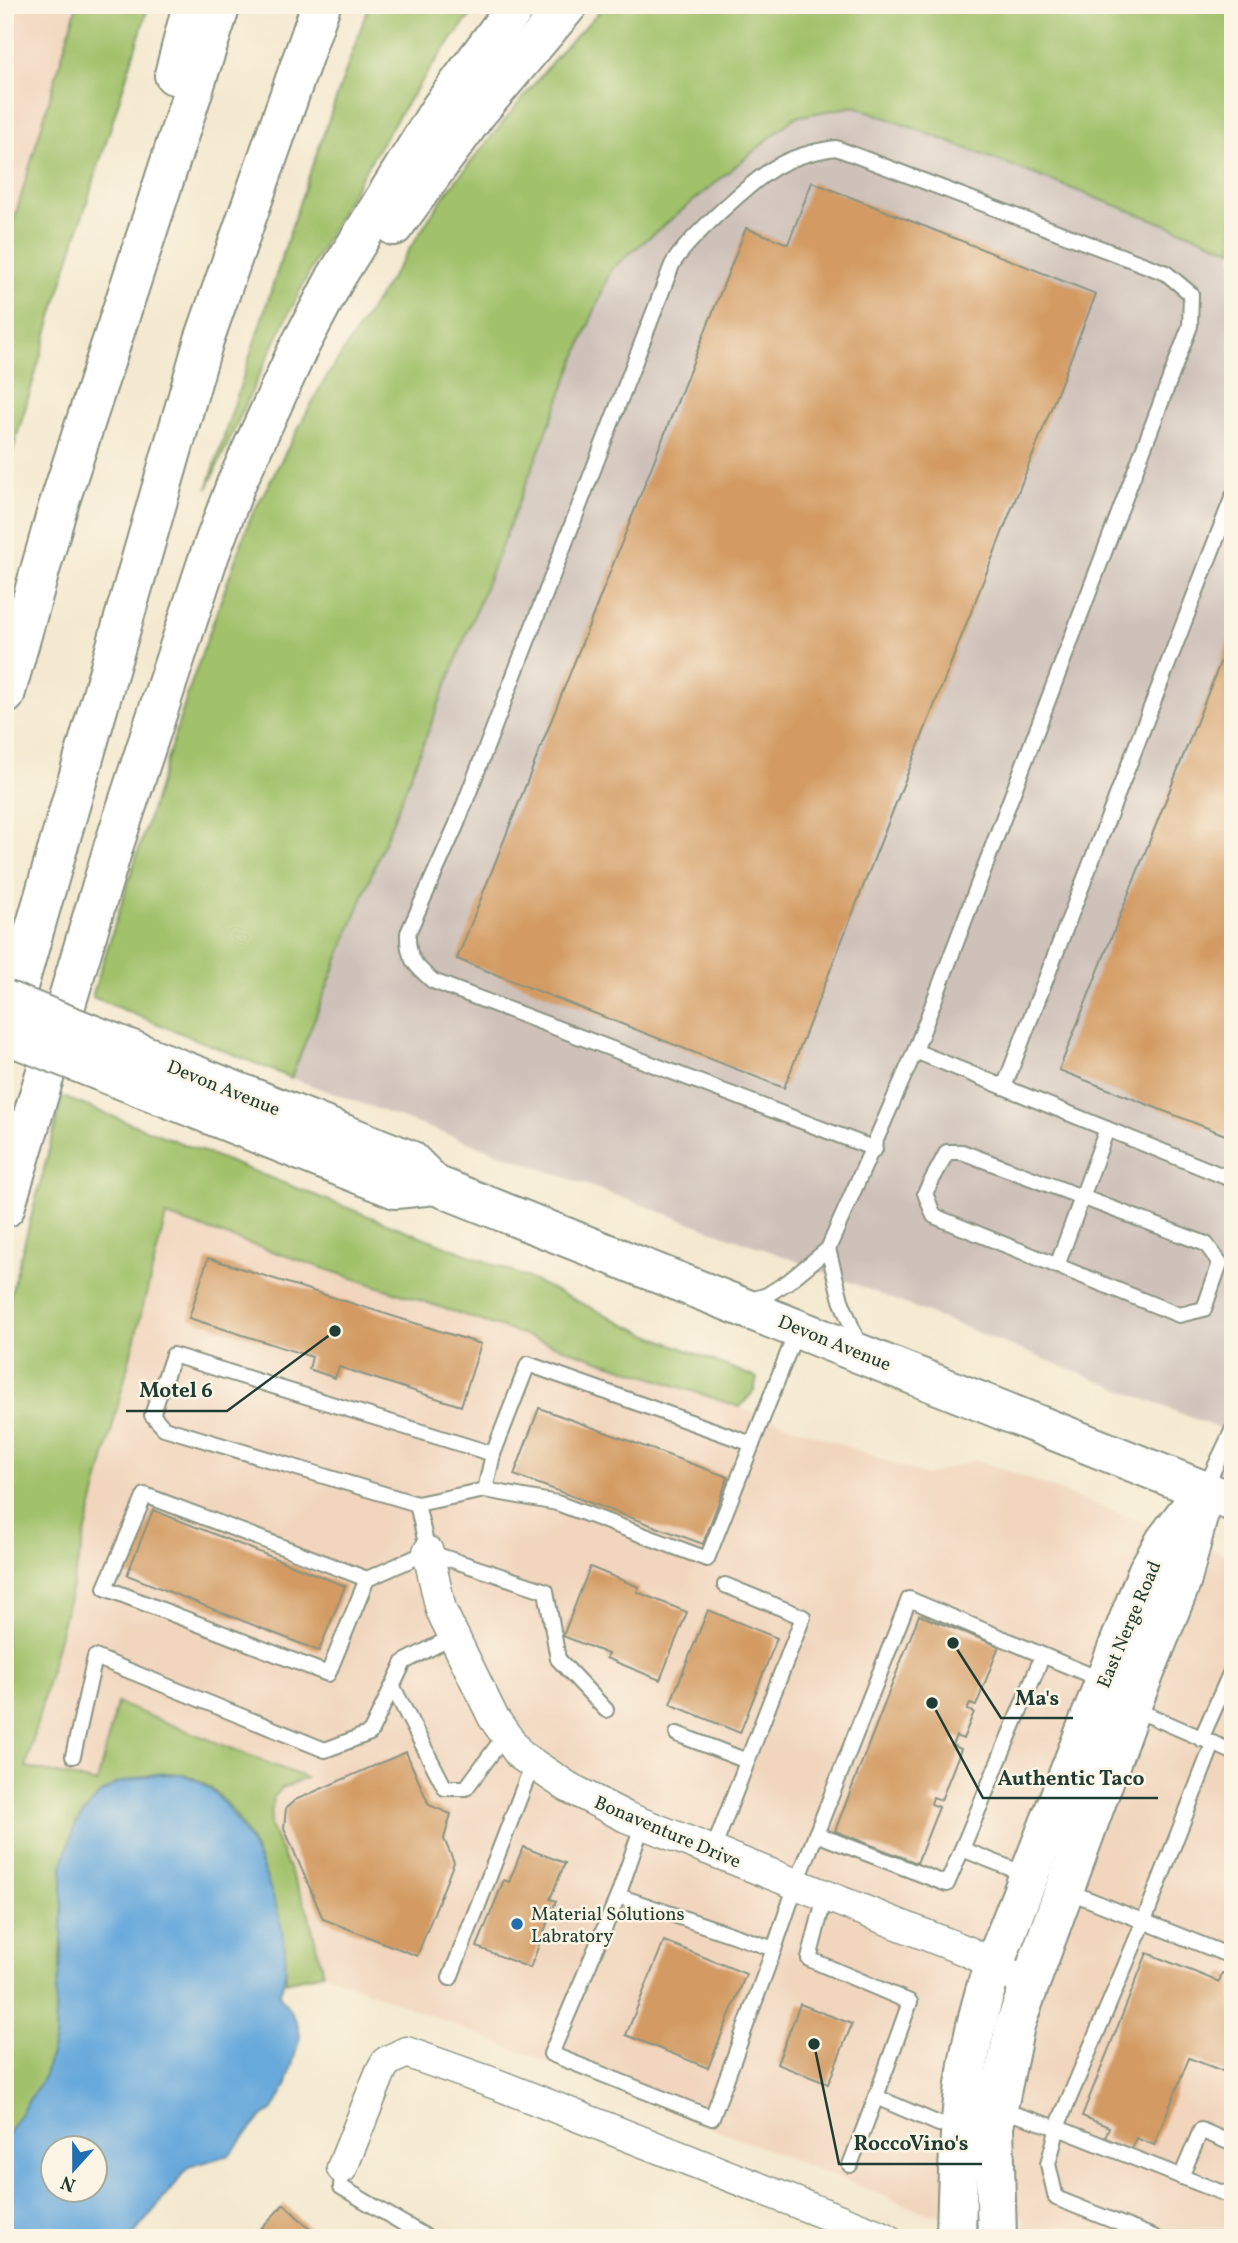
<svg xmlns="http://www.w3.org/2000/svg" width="1238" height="2243" viewBox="0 0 1238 2243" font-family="Vollkorn,serif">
  <rect width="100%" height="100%" fill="#fcf5e5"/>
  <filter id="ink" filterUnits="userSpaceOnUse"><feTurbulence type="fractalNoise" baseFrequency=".0143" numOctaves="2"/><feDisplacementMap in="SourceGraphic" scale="14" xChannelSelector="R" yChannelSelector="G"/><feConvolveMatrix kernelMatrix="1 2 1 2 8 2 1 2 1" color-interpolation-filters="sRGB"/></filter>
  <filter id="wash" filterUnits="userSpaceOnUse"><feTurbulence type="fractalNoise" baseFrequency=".00686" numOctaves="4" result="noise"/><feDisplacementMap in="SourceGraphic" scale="28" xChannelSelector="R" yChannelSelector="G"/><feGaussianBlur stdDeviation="1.57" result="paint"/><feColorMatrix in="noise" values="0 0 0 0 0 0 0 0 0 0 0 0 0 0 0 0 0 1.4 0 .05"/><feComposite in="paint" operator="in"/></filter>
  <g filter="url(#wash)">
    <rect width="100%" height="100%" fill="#f4e9d0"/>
    <!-- built -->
    <g fill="#f1d5bd">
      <polygon points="5,5 77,5 5,251"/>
      <polygon points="166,1216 740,1407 927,1476 976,1459 1233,1557 1233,2238 1026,2238 1025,2217 929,2214 323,1973 308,1911 270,1826 273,1799 282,1788 305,1777 117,1703 97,1783 26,1768"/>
    </g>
    <!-- industrial -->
    <polygon fill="#cec1ba" points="855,106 1233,250 1233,1434 794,1260 291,1078 611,269 795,117"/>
    <!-- green -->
    <g fill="#a1c16a" stroke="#607f4f" stroke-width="2">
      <polygon points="77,5 149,5 67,266 5,477 5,251"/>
      <path d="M 369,5 L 479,5 C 361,148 283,322 207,489 L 299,204 Z"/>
      <polygon points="606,5 1233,5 1233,250 855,106 795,117 611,269 291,1078 92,997 190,687 250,519 321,386 445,194 561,51"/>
      <path d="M 63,1097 L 528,1278 L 642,1332 L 757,1378 L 754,1391 L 740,1407 L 166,1216 L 26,1767 L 97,1783 L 117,1703 L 306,1778 L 282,1788 L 273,1798 L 270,1826 L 308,1911 L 323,1973 L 286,1982 C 286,1921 250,1785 179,1774 C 158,1770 135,1779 115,1784 L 62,1936 L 55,2039 L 45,2075 L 5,2138 L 5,1316 Z"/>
    </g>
    <!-- water -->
    <path fill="#68a9dc" stroke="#447388" stroke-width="2" fill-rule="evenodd" d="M 157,1774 C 174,1774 189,1774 203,1784 C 249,1814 305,1946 279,1994 L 297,2022 L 300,2036 L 287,2084 L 273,2110 L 260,2119 L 229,2155 L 189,2167 L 131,2238 L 5,2238 L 5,2138 L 45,2075 L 55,2039 L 56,1995 L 62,1957 L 62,1866 L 76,1823 L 100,1794 L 115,1784 ZM 52,2148 L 94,2148 L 94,2190 L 52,2190 Z"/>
    <g id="blocks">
      <!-- building -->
      <g fill="#d39b63">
        <polygon points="812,182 1096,294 784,1088 457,959 746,228 788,244"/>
        <polygon points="1233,630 1233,1138 1059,1070"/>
        <polygon points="208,1258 481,1344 461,1406 339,1367 335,1378 309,1369 312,1357 189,1318"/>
        <polygon points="539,1408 728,1477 703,1544 514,1475"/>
        <polygon points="153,1510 345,1586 319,1651 127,1575"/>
        <polygon points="590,1567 639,1587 637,1592 687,1612 660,1680 606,1658 608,1654 563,1636"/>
        <polygon points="708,1610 777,1638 740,1733 670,1704"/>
        <polygon points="919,1615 999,1646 976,1706 970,1704 967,1710 974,1712 963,1739 956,1736 952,1745 961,1749 941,1800 933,1797 931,1804 939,1807 917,1863 835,1831"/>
        <polygon points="406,1752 429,1805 451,1814 444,1839 454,1862 417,1956 323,1919 284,1828 286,1808 295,1800"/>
        <polygon points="523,1847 565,1863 550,1899 556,1901 530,1968 477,1947 504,1880 509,1882"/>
        <polygon points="664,1941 746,1974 708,2068 626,2035"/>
        <polygon points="1147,1953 1219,1982 1222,1973 1233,1977 1233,2075 1189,2058 1154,2145 1136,2138 1132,2149 1105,2138 1109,2127 1082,2116"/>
        <polygon points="800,2004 852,2024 828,2084 777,2064"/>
        <polygon points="284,2204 319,2238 252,2238"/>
      </g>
    </g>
  </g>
  <g filter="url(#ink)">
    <use href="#blocks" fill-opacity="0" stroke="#8a9382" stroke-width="2"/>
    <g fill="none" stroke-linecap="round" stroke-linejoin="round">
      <!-- service casing -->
      <g stroke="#8a9382" stroke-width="18">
        <g id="service">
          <polyline points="915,1051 1233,1180"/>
          <polyline points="1004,1087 1233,496"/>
          <polygon points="947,1152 962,1152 1206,1244 1220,1263 1204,1309 1179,1315 934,1216 925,1193"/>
          <polyline points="828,1249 841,1300 860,1348"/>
          <polyline points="1057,1266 1107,1129"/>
          <path d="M 748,1301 L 767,1295 L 789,1281 L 828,1249 L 915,1051 L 1190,326 L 1191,294 L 1166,273 L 836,148 C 814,151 794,156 774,168 C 750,183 685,241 672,265 L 456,826 L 408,933 C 407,958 415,966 433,981 L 875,1149"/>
          <polyline points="1205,1488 1233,1429"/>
          <polyline points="485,1490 493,1454"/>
          <polyline points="417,1504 164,1428 152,1415 173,1355 493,1454 528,1364 752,1444"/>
          <polyline points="428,1552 417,1504 485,1490 557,1503 707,1559 797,1330"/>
          <polyline points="367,1579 145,1495 105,1588 328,1674 367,1579 428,1552 546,1591 558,1659 606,1710"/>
          <polyline points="393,1687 445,1788 466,1788 506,1734"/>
          <polyline points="1132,1708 1233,1752"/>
          <polyline points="677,1734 747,1761"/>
          <polyline points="1201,1739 1233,1667"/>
          <polyline points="73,1756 95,1657 325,1750 370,1733 404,1662 454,1636"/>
          <polyline points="643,1823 618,1896 774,1949 796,1885 909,1599 1104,1681"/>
          <polyline points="816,1834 947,1884 962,1849"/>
          <polyline points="713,1850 803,1617 725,1585"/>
          <polyline points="1027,1875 962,1849 1042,1657"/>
          <polyline points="1065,1890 1233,1957"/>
          <polyline points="618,1896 551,2054 712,2118 774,1949"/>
          <polyline points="825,1896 809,1959 910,2002 876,2097 939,2124 958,2124"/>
          <polyline points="450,1978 533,1763"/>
          <polyline points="998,2109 1058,2128 1233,2197"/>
          <polyline points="850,2165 876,2097"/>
          <polyline points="342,2168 341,2187 428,2238"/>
          <polyline points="1181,2177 1201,2130 1233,2144"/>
          <polyline points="1156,2238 1056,2198 1048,2164 1060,2120 1144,1921 1213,1744"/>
        </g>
      </g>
      <!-- minor casing -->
      <g stroke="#8a9382" stroke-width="33">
        <g id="minor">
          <polyline points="428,1552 441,1610 493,1717 520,1755 568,1787 626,1817 969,1952 1012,1976"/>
          <polyline points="342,2168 381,2071 386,2062 406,2052 496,2084 886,2238"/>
        </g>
      </g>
      <!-- secondary casing -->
      <g stroke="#8a9382" stroke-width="42">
        <g id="secondary">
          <polyline points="165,1063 410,1160 435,1185 1233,1502"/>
          <polyline points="158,1094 396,1189 435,1185"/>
          <path d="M 956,2238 C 958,2142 960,2068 990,1975 L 1148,1570 L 1165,1541 L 1204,1490"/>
          <polyline points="997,2238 994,2127 1015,2025 1131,1707 1181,1583 1201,1505"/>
        </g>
      </g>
      <!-- motorway casing -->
      <g stroke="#8a9382" stroke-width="42">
        <g id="motorway">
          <polyline points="174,75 192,5"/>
          <polyline points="394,226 476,114 568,5"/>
          <polyline points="5,695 57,510 221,5"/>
          <polyline points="5,1032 204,340 321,5"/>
          <polyline points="5,1208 113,848 207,562 236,484 297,351 336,277 440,109 517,5"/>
        </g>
      </g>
      <!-- service -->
      <use href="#service" stroke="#fff" stroke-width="14"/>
      <!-- minor -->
      <use href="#minor" stroke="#fff" stroke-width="30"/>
      <!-- secondary -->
      <use href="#secondary" stroke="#fff" stroke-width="38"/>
      <!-- motorway -->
      <use href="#motorway" stroke="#fff" stroke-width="38"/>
      <!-- secondary-bridge casing -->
      <g stroke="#8a9382" stroke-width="42" stroke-linecap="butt">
        <g id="secondary-bridge">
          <polyline points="5,1000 165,1063"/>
          <polyline points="5,1034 158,1094"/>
        </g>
      </g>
      <!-- secondary-bridge -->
      <use href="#secondary-bridge" stroke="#fff" stroke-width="38"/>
    </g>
  </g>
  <!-- markers -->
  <circle fill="#1f6fb2" stroke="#fcf5e5" stroke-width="2.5" cx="517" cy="1924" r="7"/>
  <g text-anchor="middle" stroke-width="5" stroke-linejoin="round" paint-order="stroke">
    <!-- street labels -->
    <g font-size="19" fill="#1f3d34" stroke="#fcf5e5">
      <text transform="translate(224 1087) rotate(22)" y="7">Devon Avenue</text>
      <text transform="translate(835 1342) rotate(22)" y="7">Devon Avenue</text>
      <text transform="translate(1128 1624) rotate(-67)" y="7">East Nerge Road</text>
      <text transform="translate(668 1831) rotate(23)" y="7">Bonaventure Drive</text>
    </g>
    <!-- poi labels -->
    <g font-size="19" fill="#1f3d34" stroke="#fcf5e5" text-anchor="start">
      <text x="531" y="1920">Material Solutions<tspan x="531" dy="22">Labratory</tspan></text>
    </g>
  </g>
  <!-- callouts -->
  <path fill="none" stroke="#1f3d34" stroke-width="2.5" d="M335 1331L227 1411H126M953 1643L1001 1718H1073M932 1703L983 1798H1158M814 2044L839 2164H982"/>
  <g fill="#1f3d34" stroke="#fcf5e5" stroke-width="2.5">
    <circle cx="335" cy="1331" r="7"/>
    <circle cx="953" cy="1643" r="7"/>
    <circle cx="932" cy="1703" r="7"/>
    <circle cx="814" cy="2044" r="7"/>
  </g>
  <g font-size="21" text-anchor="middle" font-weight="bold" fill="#1f3d34" stroke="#fcf5e5" stroke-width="5" stroke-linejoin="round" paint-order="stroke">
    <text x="176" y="1397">Motel 6</text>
    <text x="1037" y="1705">Ma's</text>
    <text x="1071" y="1785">Authentic Taco</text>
    <text x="911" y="2150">RoccoVino's</text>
  </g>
  <!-- margin -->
  <rect width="1238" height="2243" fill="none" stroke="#fcf5e5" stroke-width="28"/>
  <!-- north arrow -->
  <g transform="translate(74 2169) rotate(201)"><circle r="33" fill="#fcf5e5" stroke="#a4ab9e" stroke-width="2"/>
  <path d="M0-5L12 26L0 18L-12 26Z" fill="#1f6fb2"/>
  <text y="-10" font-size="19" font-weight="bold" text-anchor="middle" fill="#1f3d34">N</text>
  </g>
</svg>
